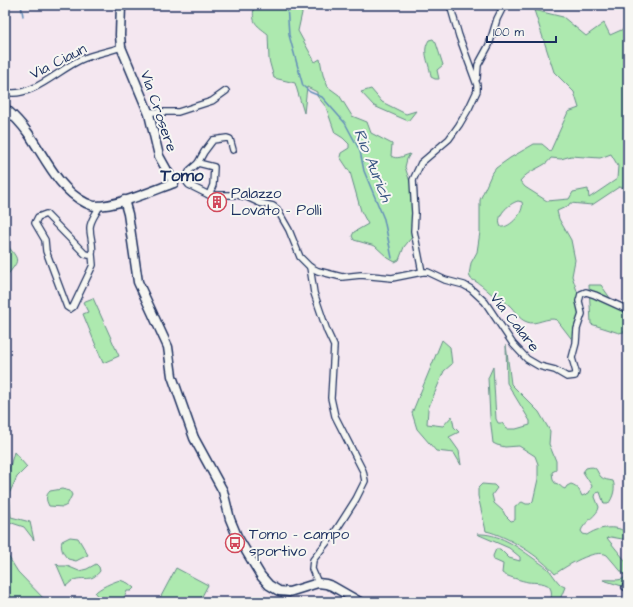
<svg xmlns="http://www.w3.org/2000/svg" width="633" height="607" viewBox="0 0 633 607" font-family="'Architects Daughter',sans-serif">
  <rect width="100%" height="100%" fill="#f4e7f0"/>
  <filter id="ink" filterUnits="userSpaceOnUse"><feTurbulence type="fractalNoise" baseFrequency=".025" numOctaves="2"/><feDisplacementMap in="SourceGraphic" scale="8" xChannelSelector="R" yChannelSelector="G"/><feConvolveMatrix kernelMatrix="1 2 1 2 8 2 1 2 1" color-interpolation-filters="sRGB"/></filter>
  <g filter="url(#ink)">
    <!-- green -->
    <g fill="#ade9af" stroke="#648c86" fill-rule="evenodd">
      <path d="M 254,5 L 302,5 L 302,13 L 298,31 L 315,62 L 320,59 L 323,75 L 328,87 L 339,95 L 352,116 L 367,122 L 371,133 L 392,144 L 391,156 C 397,160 403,156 410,154 L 407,159 L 405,167 L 411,185 L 412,237 L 404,247 L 399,260 L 395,262 L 388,258 L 375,246 L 354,240 L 352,236 L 354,232 L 368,224 L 361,211 L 350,172 L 340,157 L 341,153 L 349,148 L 349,144 L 343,138 L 335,133 L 326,107 L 317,96 L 317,92 L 307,87 L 304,113 L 295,83 L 274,78 L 269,60 L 268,34 C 254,23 252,23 254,5 Z"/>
      <path d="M 534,10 L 563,17 L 586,36 L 604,23 L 610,35 L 628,27 L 628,188 L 619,187 L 592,205 L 570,203 L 568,206 L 557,211 L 559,219 L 571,240 L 575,260 L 572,276 L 578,294 L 577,299 L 582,314 L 574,342 L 557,320 C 547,316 536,326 527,322 C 518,319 515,310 509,305 C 506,302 502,301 498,299 C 488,292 482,284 471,279 L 469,275 L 471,263 L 477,252 L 480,232 L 480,200 L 491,175 L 496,168 L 510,158 L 534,144 L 542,144 L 548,149 L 550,152 L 568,112 L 579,108 L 574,92 L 554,72 ZM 611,154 L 618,166 L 617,179 L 589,198 L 588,189 L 573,192 L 569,199 L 547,201 L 525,187 L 520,181 C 529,169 546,167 551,158 L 561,159 L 571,156 L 600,158 ZM 518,201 L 522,202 C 525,212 510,228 501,227 C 495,216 508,204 518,201 Z"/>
      <path d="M 433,39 L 436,43 L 443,65 L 437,70 L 439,79 L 435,79 L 431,77 C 430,64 421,52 429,40 Z"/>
      <polygon points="371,89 382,102 406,114 416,111 408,121 374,106 361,92"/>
      <path d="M 5,242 C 20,262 21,258 5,278 Z"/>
      <polygon points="589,285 601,285 615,305 628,307 628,331 619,333 591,324"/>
      <polygon points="93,298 119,356 103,363 83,314 88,312 83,302"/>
      <polygon points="442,340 450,347 452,364 444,371 428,409 427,424 443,426 452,416 454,427 459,432 449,437 459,451 461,465 454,453 436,451 417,429 412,413"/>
      <path d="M 506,345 L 511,384 L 539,412 L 550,431 L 549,444 L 556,461 L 556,470 L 552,472 L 553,480 L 555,483 C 560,484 561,488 565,489 L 567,486 L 571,484 C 578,486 579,490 582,496 L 589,493 L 592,486 L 583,472 L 586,468 C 598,465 595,470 601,477 C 604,480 609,480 613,481 C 616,488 613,498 608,504 L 604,504 L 600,492 L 596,493 L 595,497 C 596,500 598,504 599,507 C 599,514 583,523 581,531 L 583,534 L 587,535 C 596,529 605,527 615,528 C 619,528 624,531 628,532 L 628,540 L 611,537 L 607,538 L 628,564 L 628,588 L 603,580 C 610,579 616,581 623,579 L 625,576 L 607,555 C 595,548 566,566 555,574 C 541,557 508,536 486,531 L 478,496 L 478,488 L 482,484 L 494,485 L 497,488 L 492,495 L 494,503 L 503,511 L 505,515 L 511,521 L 515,520 L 515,506 L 522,502 L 526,504 L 530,504 L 533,501 L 538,479 L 538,464 L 535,456 L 519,446 L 505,447 L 497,445 L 493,443 L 490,417 L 488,378 L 493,367 L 496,419 L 498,423 L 502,423 L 507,429 L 516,429 L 530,425 L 530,421 L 507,383 Z"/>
      <polygon points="14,452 27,467 17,477 9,494 11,517 30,522 34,540 24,527 12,523 5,527 5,521 7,520 5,507 5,484"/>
      <path d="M 62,489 L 70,491 L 72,495 L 67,505 L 63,507 L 49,506 C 46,500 45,496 50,491 Z"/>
      <path d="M 477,534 C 499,533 516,546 533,558 C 538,562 544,565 548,569 C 554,575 558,585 565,587 L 559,602 L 551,602 C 551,598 552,593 551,590 C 549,581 534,583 528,582 C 523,581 505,576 502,573 L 503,564 L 494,560 L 493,556 L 496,549 L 500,549 L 509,558 L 520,561 L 520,557 L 509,548 Z"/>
      <path d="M 70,537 L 78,538 L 88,555 L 76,561 L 68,559 C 63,554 60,548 62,541 Z"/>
      <polygon points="5,551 18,572 47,602 5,602"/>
      <path d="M 56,563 L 59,566 L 67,566 L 79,571 L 87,569 L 96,564 L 99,567 L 100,571 C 91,583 84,576 74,580 C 71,581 69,584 66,586 Z"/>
      <polygon points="176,568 208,585 199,602 158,602"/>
      <path d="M 120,580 L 128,583 L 134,588 L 131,591 L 127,591 L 122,602 L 102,602 L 95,593 C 99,588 113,582 120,580 Z"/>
    </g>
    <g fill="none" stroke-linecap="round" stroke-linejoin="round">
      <!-- stream -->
      <g stroke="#648fb9" stroke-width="1.5">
        <polyline points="21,5 23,16"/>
        <polyline points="287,5 289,35 303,86 310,92 322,97 345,123 360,151 364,171 384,219 392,258"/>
      </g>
      <!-- street casing -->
      <g stroke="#1b2f5e" stroke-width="8">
        <g id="street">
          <polyline points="477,78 478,65 489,45 497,19 504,5"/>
          <path d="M 5,92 C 31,99 58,70 80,60 C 93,54 108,52 121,47"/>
          <polyline points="148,112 178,112 212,101 226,91"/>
          <polyline points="198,163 204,152 213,140 227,138 230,139 233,150"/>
          <polyline points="185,180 189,185 209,195 237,195 247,197 260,203 273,206 277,209 289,230 300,257 310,267 318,271 342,277 361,275 392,278 422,272 428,272 445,280 464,285 471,289 485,302 513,344 527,359 539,366 555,370 567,377 575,376 576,372 572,358 576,343 577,329 582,314 579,301 581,294 586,292 595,295 628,310"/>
          <polyline points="185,180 190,170 198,163 214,167 213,185 209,195"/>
          <path d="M 92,254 L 93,265 L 73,307 L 70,309 L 67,307 L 46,251 L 45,240 L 35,223 L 38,217 L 46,214 L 85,254 L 89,255 L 92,254 C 94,245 90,238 90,228 C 90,220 97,213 100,205"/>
          <polyline points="310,267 314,293 327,331 334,346 331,398 335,416 363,471 365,481 356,499 335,532 313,560 312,569 318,583"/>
          <polyline points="422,272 414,231 415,213 413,180 421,163 449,139 459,125 469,108 477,91 477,85 459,36 450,5"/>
          <polyline points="625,587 628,588"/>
        </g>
      </g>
      <!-- secondary casing -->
      <g stroke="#1b2f5e" stroke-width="11">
        <g id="secondary">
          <path d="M 5,108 C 14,116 21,123 28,133 C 45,157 58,189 86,203 C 89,204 92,206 95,206 C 118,206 152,191 174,183 L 159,156 L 149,114 L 121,47 L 120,35 L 121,5"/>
          <polyline points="124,200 128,214 138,282 168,347 172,376 194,438 223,491 230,519 237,536 261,576 269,585 279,591 289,592 318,583 326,584 332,586 360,602"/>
        </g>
      </g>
      <!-- street -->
      <use href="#street" stroke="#f6f6f2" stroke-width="5.5"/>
      <!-- secondary -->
      <use href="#secondary" stroke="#f6f6f2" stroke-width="8"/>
    </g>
  </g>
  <!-- icons -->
  <defs>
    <g id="building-ring" transform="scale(1)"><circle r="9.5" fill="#f6f6f2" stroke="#d1495b" stroke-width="1.5"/><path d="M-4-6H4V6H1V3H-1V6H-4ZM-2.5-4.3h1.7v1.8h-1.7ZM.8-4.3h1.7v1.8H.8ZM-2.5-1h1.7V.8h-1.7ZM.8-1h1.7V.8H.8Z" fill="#d1495b"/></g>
    <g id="bus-ring" transform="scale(1)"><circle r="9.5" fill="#f6f6f2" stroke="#d1495b" stroke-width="1.5"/><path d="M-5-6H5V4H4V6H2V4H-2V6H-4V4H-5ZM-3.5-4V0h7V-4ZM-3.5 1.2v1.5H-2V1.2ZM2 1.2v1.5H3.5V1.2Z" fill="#d1495b"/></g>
  </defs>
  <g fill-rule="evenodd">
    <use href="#building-ring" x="217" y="202"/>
    <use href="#bus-ring" x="235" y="543"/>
  </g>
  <g text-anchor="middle" stroke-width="4" stroke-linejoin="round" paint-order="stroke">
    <!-- street labels -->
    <g font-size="15" fill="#1b2f5e" stroke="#f6f6f2">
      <text transform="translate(58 61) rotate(-27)" y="5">Via Ciaun</text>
      <text transform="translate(159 111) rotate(71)" y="5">Via Crosere</text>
      <text transform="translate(515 322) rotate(52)" y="5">Via Calare</text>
    </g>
    <!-- poi labels -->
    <g font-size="15" fill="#1b2f5e" stroke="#f6f6f2" text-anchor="start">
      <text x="231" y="198">Palazzo<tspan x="231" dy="17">Lovato - Polli</tspan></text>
      <text x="249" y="539">Tomo - campo<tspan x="249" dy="17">sportivo</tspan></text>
    </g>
    <!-- water labels -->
    <g font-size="16" font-style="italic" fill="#3a5784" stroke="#f6f6f2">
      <text transform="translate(374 165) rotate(68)" y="6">Rio Aurich</text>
    </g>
    <!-- quarter labels -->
    <g font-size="17" font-weight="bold" fill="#1b2f5e" stroke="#f6f6f2">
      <text x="182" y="181">Tomo</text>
    </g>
  </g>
  <!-- margin -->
  <rect width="633" height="607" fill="none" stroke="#f6f6f2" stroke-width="20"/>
  <rect x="10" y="10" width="613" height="587" fill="none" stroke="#1b2f5e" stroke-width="1.5" filter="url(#ink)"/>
  <!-- scale -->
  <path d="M487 36v6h69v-6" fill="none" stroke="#1b2f5e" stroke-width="2"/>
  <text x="493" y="36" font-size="12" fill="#1b2f5e" stroke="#f6f6f2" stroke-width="3" paint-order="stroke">100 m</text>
</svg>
